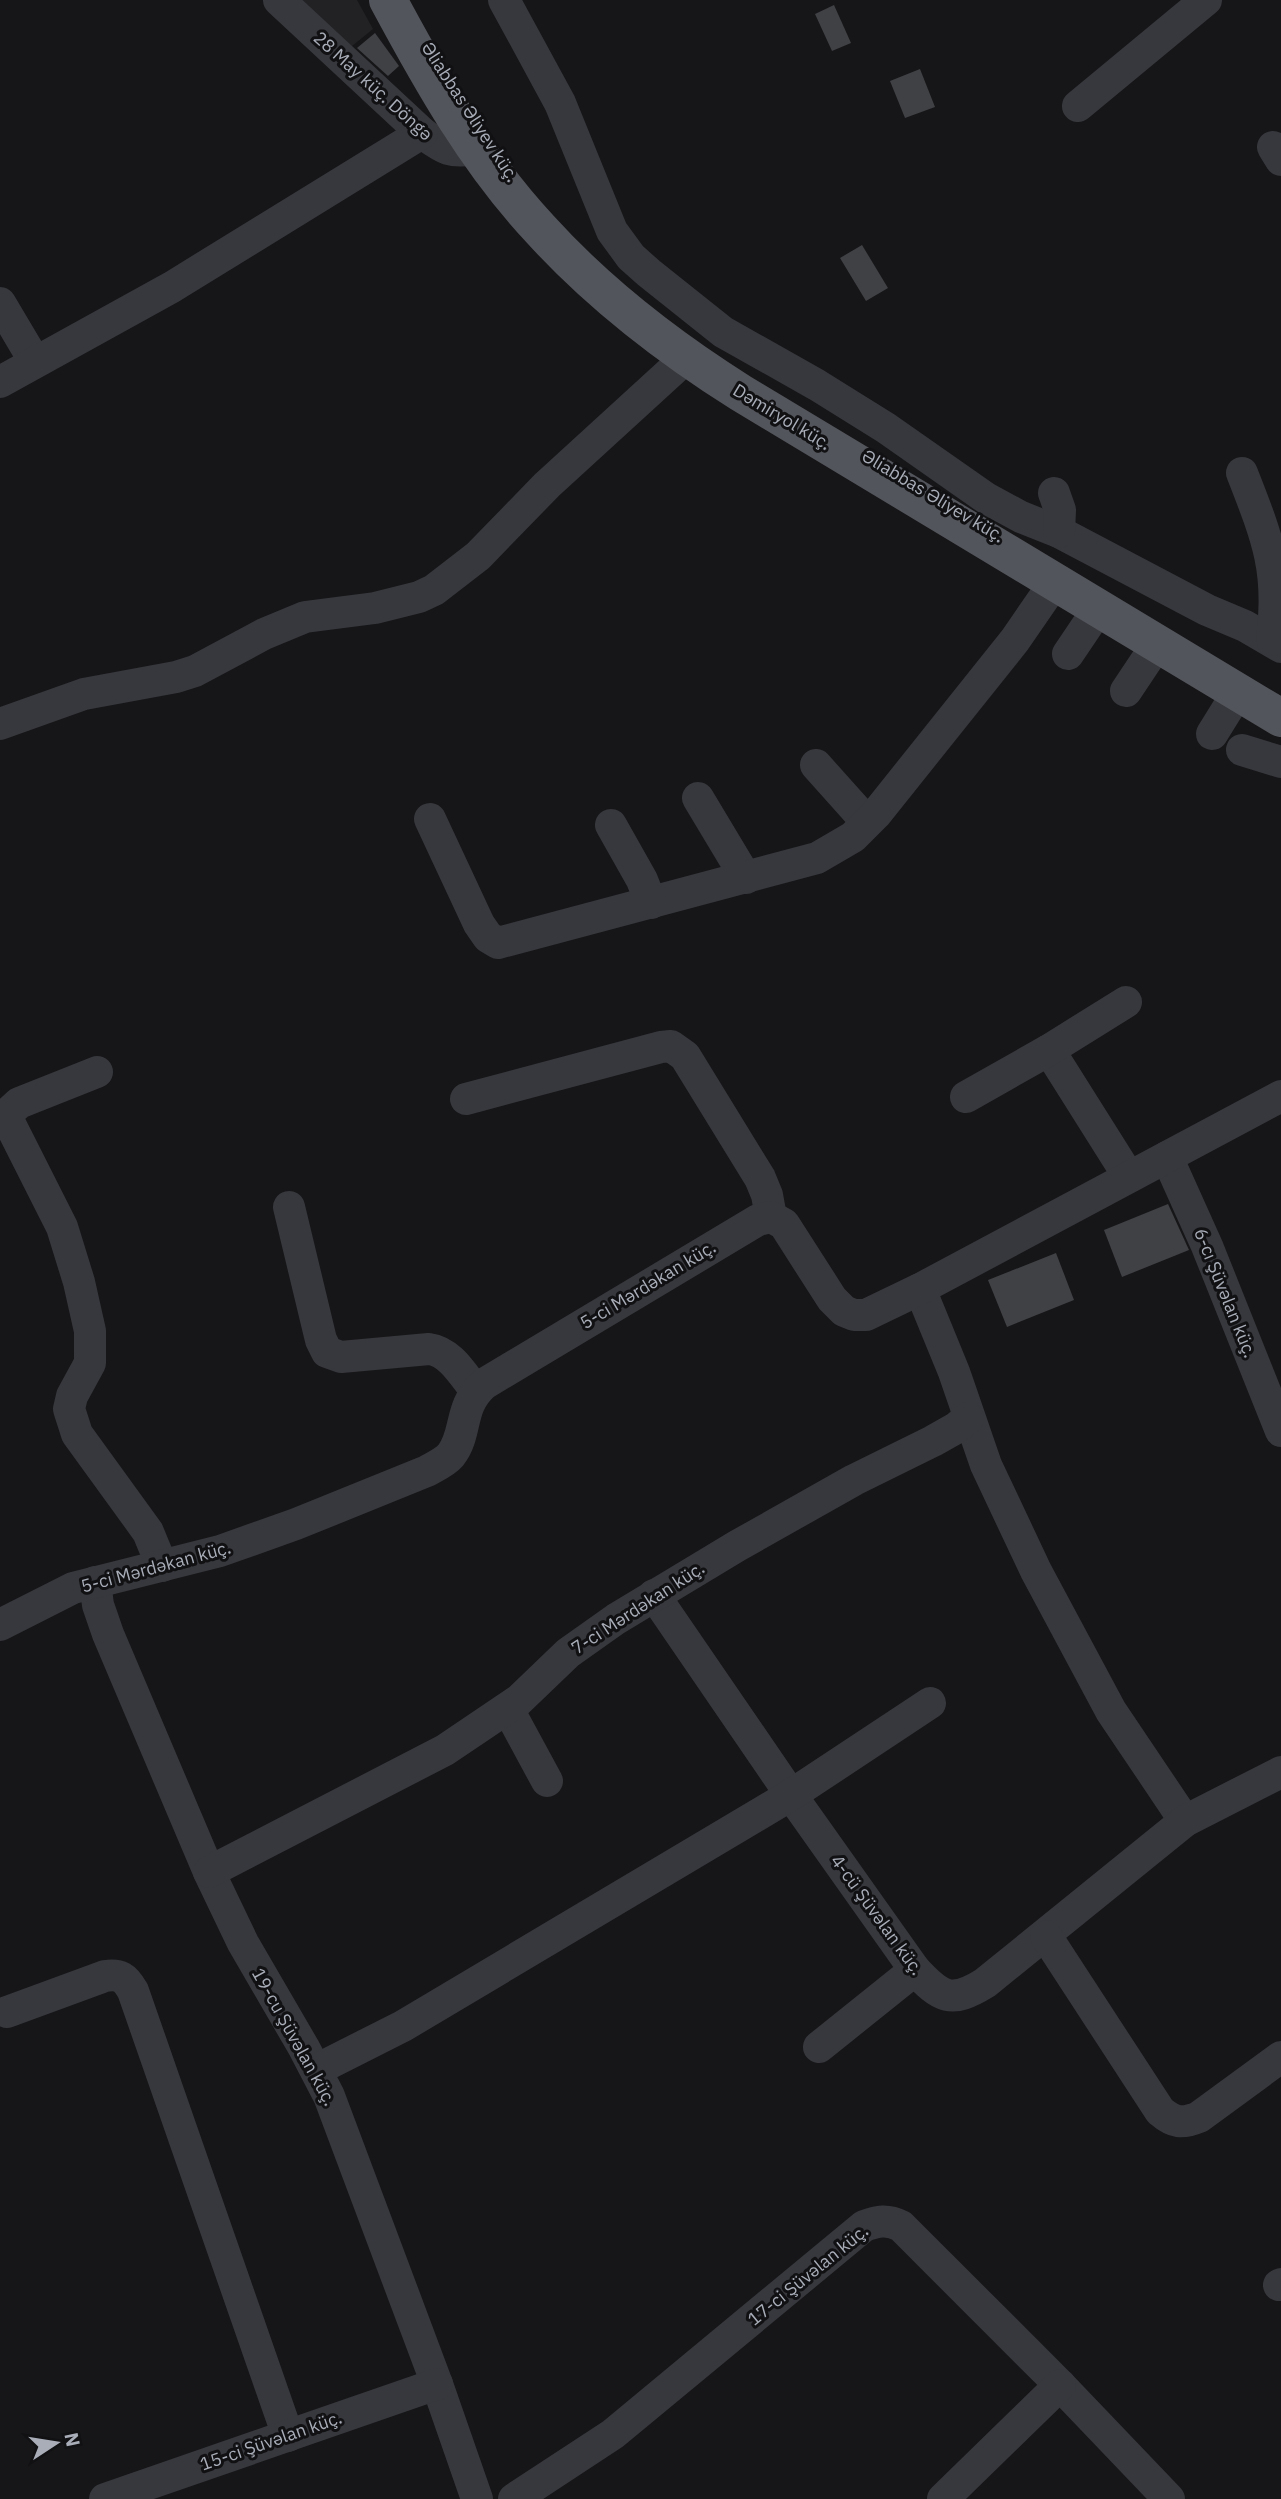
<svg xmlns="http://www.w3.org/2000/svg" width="1281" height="2499" viewBox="0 0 1281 2499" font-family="'IBM Plex Sans',sans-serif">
  <rect width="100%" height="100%" fill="#161618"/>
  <!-- built -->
  <polygon fill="#222225" points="296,0 357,0 373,29 347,50"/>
  <!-- building -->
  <g fill="#404145">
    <polygon points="834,5 851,43 832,51 815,14"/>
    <polygon points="375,33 399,66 388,76 357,48"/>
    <polygon points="920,69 935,107 905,118 890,81"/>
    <polygon points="862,245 888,288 866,301 840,258"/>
    <polygon points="1168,1204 1189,1250 1122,1277 1104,1230"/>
    <polygon points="1056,1253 1074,1300 1007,1327 988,1280"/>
  </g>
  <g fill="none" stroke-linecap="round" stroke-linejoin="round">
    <!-- minor -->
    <g stroke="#37383d" stroke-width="32">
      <path d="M 279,0 L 422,133 C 443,148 449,154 476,149"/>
      <polyline points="504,0 560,103 612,231 631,257 649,273 723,332 817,385 886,428 986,498 1021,517 1059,532 1207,610 1245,626 1281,647"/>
      <polyline points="1078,106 1206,0"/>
      <polyline points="1273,147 1281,160"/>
      <polyline points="0,303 35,362"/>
      <polyline points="0,382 172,287 422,133"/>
      <path d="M 1242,473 C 1267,537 1281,570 1272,640"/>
      <polyline points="1054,493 1060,510 1059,532"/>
      <polyline points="1068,654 1099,608"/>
      <polyline points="1126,691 1158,643"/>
      <polyline points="0,724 84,694 176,677 195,671 264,634 305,617 375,608 419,597 434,590 478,556 547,485 687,357"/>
      <polyline points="1212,734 1238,692"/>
      <polyline points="1242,750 1281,762"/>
      <polyline points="816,765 867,822"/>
      <polyline points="698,798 746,878"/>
      <polyline points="430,819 479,924 488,937 498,943 817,858 853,837 876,814 1015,640 1055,582"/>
      <polyline points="611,825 642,880 651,903"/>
      <polyline points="1049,1050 1129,1177"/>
      <polyline points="97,1072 19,1103 7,1114 10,1124 62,1227 79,1282 90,1331 90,1363 72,1396 69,1409 77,1434 148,1532 162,1566"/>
      <polyline points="966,1097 1049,1050 1126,1002"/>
      <polyline points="466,1099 661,1047 671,1046 685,1056 760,1178 767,1195 771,1217"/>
      <polyline points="1167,1157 1207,1246 1281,1431"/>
      <path d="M 289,1207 L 321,1340 L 327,1352 L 341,1357 L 429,1349 C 451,1352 463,1375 476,1391"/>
      <polyline points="920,1289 954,1372 986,1465 1036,1571 1111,1711 1185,1821"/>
      <polyline points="95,1582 98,1605 108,1634 209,1872 243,1943 304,2048 329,2096 437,2384 477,2499"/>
      <path d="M 654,1595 L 791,1795 L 915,1970 C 941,1998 951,2004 985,1983 L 1185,1821 L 1281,1772"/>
      <path d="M 0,1625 L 73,1588 L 220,1551 L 296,1524 L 427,1471 C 436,1466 445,1462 451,1455 C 468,1433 458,1407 484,1384 L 758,1220 L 771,1217 L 784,1224 L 832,1299 L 844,1311 L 854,1315 L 866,1315 L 920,1289 L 1281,1096"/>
      <polyline points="508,1709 547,1781"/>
      <polyline points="209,1872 445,1750 519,1700 568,1653 616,1619 737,1546 854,1480 933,1441 956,1428 968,1418"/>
      <path d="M 1046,1936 L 1160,2111 C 1174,2123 1182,2124 1199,2117 L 1281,2057"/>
      <path d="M 7,2012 L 105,1976 C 120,1974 125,1977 133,1991 L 288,2436"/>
      <polyline points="819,2047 915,1970"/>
      <polyline points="316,2070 403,2026 791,1795 930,1703"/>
      <polyline points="1279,2285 1281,2284"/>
      <polyline points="105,2499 437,2384"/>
      <path d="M 514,2499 L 613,2434 L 864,2226 C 878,2221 887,2219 901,2226 L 1060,2385 L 1169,2499"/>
      <polyline points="943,2499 1060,2385"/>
    </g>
    <!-- major -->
    <path stroke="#53555c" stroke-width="38" d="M 388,0 C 431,80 477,162 540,229 C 598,293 668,347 741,393 L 1281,718"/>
  </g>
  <g text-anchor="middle" stroke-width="6" stroke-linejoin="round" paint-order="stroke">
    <!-- street labels -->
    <g font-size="18" fill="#a8adb8" stroke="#111113">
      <text transform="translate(373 86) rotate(42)" y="6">28 May küç. Döngə</text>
      <text transform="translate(470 112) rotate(57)" y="6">Əliabbas Əliyev küç.</text>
      <text transform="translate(782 417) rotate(31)" y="6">Dəmiryol küç.</text>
      <text transform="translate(933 496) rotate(31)" y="6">Əliabbas Əliyev küç.</text>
      <text transform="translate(648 1285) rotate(-31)" y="6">5-ci Mərdəkan küç.</text>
      <text transform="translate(1225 1293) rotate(68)" y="6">6-cı Şüvəlan küç.</text>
      <text transform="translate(156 1567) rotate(-15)" y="6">5-ci Mərdəkan küç.</text>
      <text transform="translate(638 1608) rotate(-33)" y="6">7-ci Mərdəkan küç.</text>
      <text transform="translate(877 1915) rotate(54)" y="6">4-cü Şüvəlan küç.</text>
      <text transform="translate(294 2037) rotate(61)" y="6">19-cu Şüvəlan küç.</text>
      <text transform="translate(808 2275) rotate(-39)" y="6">17-ci Şüvəlan küç.</text>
      <text transform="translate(271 2441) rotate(-19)" y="6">15-ci Şüvəlan küç.</text>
    </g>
  </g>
  <!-- north arrow -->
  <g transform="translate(56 2443) rotate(78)" stroke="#111113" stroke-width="5" paint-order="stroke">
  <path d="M0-5L12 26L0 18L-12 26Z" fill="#a8adb8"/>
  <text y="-10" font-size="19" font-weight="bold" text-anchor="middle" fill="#a8adb8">N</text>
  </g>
</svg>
